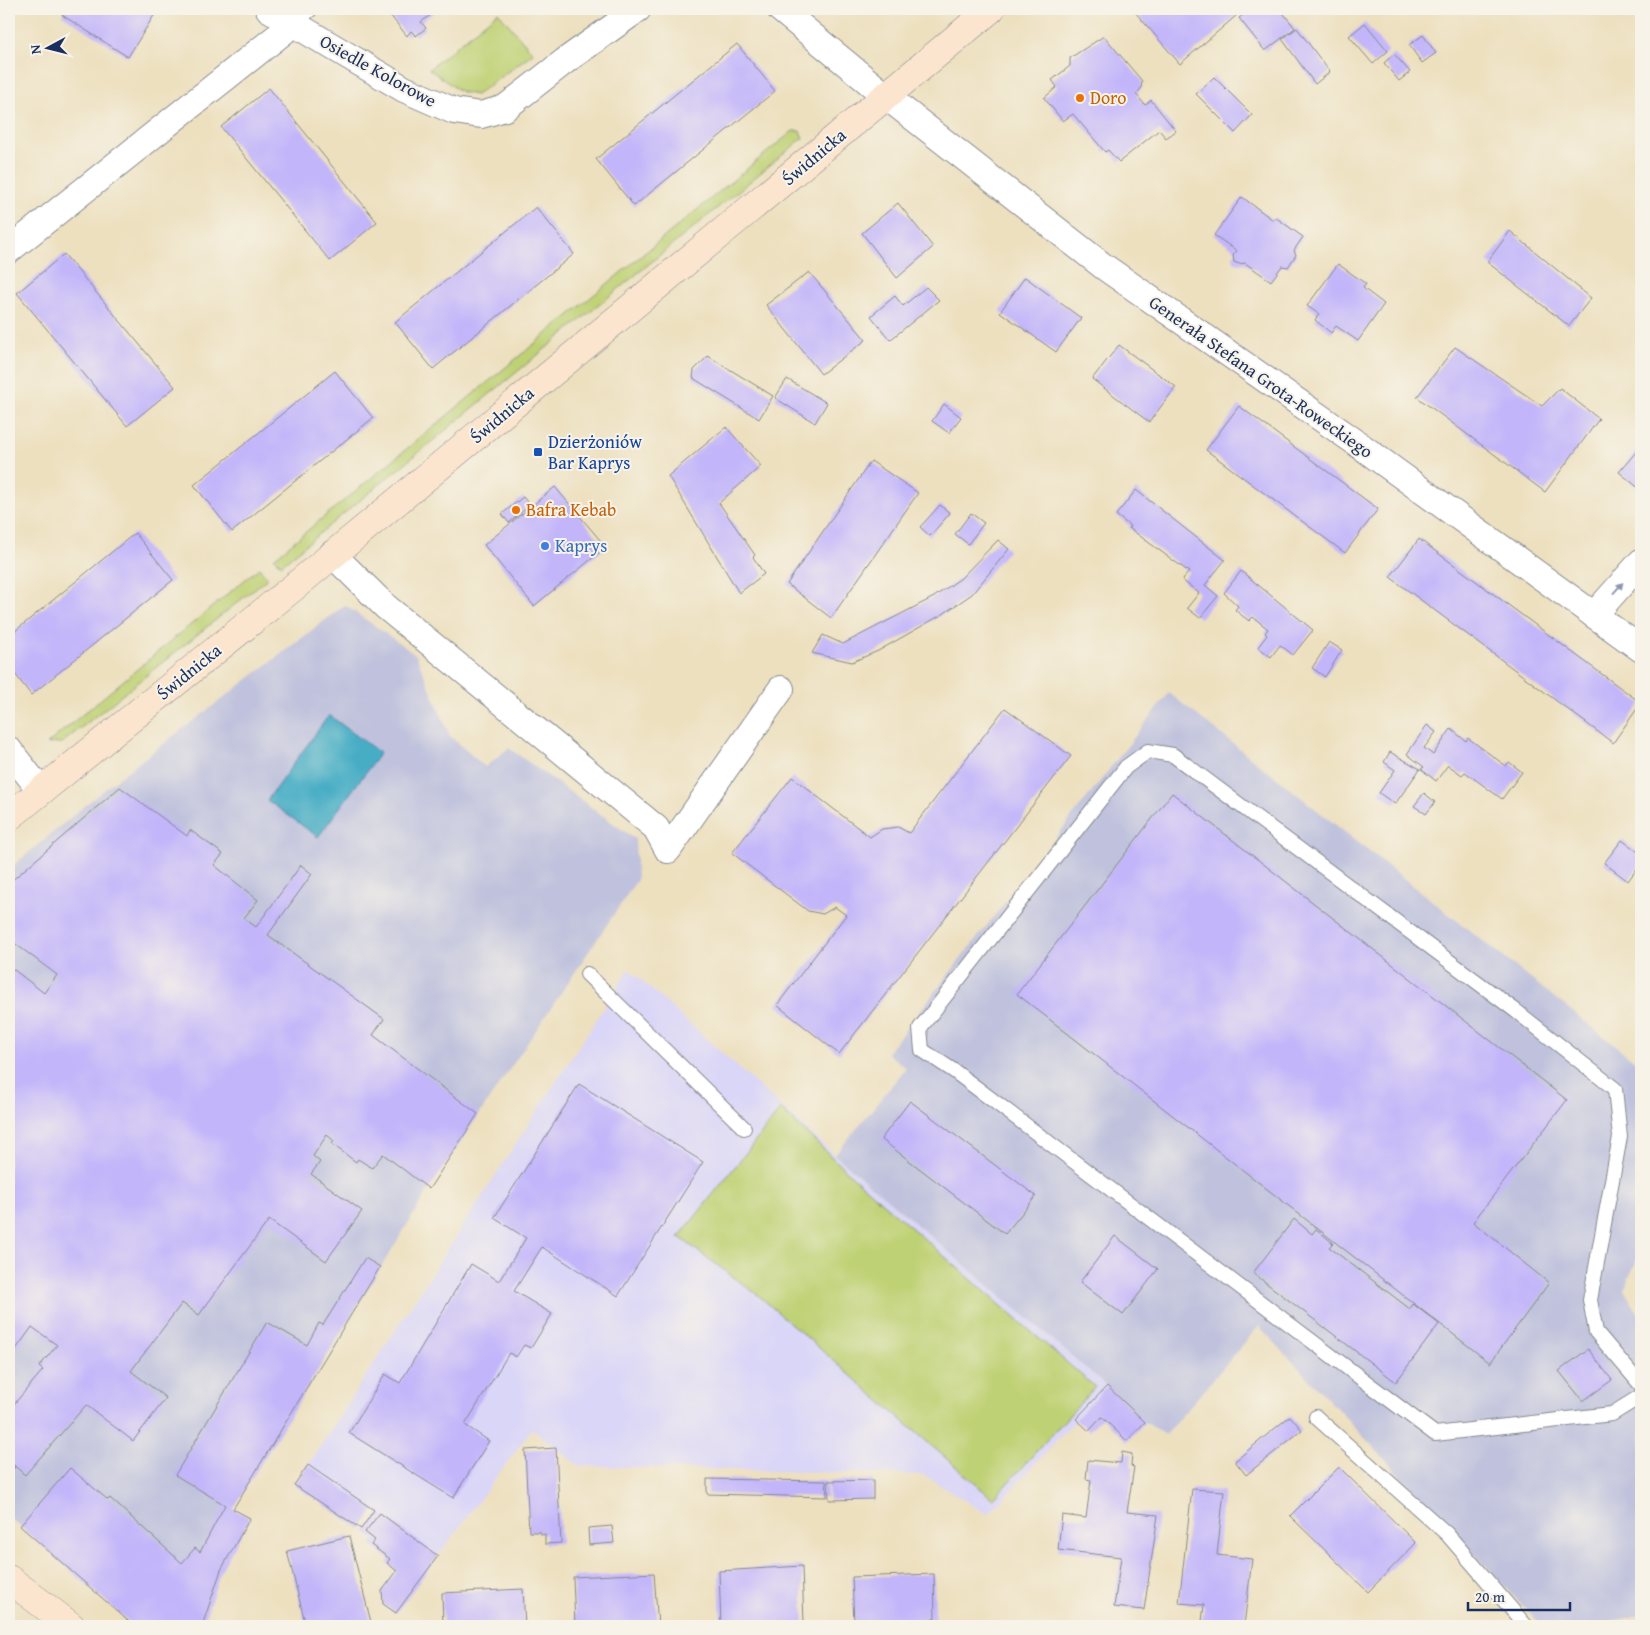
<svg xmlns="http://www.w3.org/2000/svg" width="1650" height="1635" viewBox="0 0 1650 1635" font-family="'Gentium Book Plus',serif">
  <rect width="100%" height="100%" fill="#f7f3e8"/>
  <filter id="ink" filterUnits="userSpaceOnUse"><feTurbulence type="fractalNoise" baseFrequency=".02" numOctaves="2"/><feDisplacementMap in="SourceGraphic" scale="10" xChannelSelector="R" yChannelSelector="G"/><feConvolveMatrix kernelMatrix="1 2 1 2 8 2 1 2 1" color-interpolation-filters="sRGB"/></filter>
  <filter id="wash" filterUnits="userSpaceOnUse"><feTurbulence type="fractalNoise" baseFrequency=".0096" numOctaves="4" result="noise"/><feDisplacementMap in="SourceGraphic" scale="20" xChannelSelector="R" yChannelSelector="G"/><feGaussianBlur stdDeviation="1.12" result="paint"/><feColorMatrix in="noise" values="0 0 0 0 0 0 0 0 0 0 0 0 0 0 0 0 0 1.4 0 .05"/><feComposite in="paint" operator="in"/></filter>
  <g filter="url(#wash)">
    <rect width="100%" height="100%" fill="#ede0bf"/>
    <!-- built -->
    <polygon fill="#dad6f7" points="629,969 835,1155 1107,1386 988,1515 924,1475 579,1466 532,1429 438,1556 308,1465"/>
    <!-- industrial -->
    <g fill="#c0c2dd">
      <polygon points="345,605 416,655 450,736 485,767 509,748 635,839 637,880 429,1189 233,1509 250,1519 221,1570 202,1626 135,1626 9,1517 9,869 112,783"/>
      <polygon points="1169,693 1641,1066 1641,1250 1624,1290 1641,1317 1641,1614 1595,1626 1542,1626 1259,1326 1165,1435 1145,1422 1107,1386 835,1155 906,1068 887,1053"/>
    </g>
    <!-- green -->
    <g fill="#bfd174" stroke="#6d8069">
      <polygon points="498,12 533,53 476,95 461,92 429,69"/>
      <polygon points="793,131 800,131 803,138 281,565 274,558"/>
      <polygon points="259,568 268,578 62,743 47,744"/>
      <polygon points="781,1109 854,1178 1095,1387 993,1499 758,1295 679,1237"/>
    </g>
    <!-- water -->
    <polygon fill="#46adc5" stroke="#306e92" points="329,715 380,753 318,837 267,800"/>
    <g id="blocks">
      <!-- building -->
      <g fill="#c2b5fa">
        <polygon points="66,9 158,9 128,57 62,15"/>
        <polygon points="385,9 439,9 421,22 426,28 416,36 411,31 407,36"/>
        <polygon points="1139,9 1231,9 1237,15 1180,64 1135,12"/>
        <polygon points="1251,9 1280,9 1295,28 1265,51 1239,18"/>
        <polygon points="1365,23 1388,51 1373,64 1349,36"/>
        <polygon points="1297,28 1330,72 1315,84 1282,39"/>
        <polygon points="1423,35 1436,53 1422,63 1409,45"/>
        <polygon points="1104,36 1142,81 1141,89 1136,94 1145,105 1151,100 1176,131 1166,138 1159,130 1119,162 1108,150 1105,152 1073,114 1063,121 1044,98 1057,87 1052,80 1070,66 1070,58"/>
        <polygon points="737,44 775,91 634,206 596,159"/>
        <polygon points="1394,54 1410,72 1399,81 1384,63"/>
        <polygon points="1214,77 1252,115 1235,133 1196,94"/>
        <polygon points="269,88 377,222 330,261 221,127"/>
        <polygon points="1242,197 1273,220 1275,217 1303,237 1294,250 1296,255 1288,267 1282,266 1271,281 1245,263 1239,264 1234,262 1233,255 1237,251 1214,235"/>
        <polygon points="898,203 933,247 897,278 862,233"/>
        <polygon points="536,207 574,254 433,369 395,322"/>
        <polygon points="1510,231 1591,298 1569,326 1487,262"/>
        <polygon points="64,254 175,387 127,426 17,293"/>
        <polygon points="1338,264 1366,284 1363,288 1384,304 1358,341 1336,326 1331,333 1315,320 1319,314 1307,306"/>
        <polygon points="809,272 866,340 821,374 766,305"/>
        <polygon points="1025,277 1081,318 1056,352 1000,312"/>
        <polygon points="926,287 939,300 890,340 871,316 895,296 903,306"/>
        <polygon points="1119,345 1176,387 1149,422 1092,379"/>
        <polygon points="1455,347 1542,406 1560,388 1599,419 1545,492 1417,397"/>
        <polygon points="708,356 773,396 759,419 693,378 694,370"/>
        <polygon points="335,371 373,418 232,532 194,485"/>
        <polygon points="787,379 827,403 815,423 775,398"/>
        <polygon points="944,404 961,417 949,433 932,421"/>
        <polygon points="1239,406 1378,509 1345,553 1206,450"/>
        <polygon points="726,427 761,466 719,503 755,555 753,557 764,574 739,593 668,476"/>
        <polygon points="1641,446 1641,490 1619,472"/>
        <polygon points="871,461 918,493 831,618 787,584"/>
        <polygon points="555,487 606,547 534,606 484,545"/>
        <polygon points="1136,490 1225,560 1205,585 1218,596 1200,618 1187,608 1199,593 1182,580 1189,572 1129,528 1130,526 1116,515"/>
        <polygon points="523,497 530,505 509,523 502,514"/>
        <polygon points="940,505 950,513 930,536 920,527"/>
        <polygon points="971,513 984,523 968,544 955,534"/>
        <polygon points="135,533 173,580 31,695 9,666 9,636"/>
        <polygon points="1419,539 1641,703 1613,743 1390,577"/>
        <polygon points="998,540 1009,549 972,594 943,614 878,651 852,662 812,653 823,635 843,644 934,597 961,578"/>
        <polygon points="1241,571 1313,630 1293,655 1280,645 1271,657 1258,647 1267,635 1265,633 1268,629 1253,617 1249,621 1235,610 1238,606 1224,593"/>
        <polygon points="1329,642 1342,650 1325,677 1312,668"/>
        <polygon points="1005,708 1071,756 839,1054 777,1005 846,915 835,907 823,914 808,911 732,853 792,777 870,837 882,829 898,827 909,833"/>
        <polygon points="1427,725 1436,732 1424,748 1433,755 1451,729 1466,741 1468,738 1506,766 1509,762 1522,772 1502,799 1465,772 1462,775 1448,765 1436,781 1421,769 1424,767 1407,754"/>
        <polygon points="1390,752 1420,769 1395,804 1379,793 1395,770 1384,762"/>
        <polygon points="120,787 187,836 190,830 223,854 214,865 258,900 244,918 256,927 301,865 312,874 268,935 384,1019 373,1035 478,1114 429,1189 383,1154 372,1168 358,1159 356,1162 332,1144 334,1141 327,1135 313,1156 320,1162 311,1174 362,1211 326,1261 269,1220 199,1315 182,1303 131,1371 166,1398 133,1441 86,1405 25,1475 9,1461 9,1410 43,1370 39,1367 57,1345 32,1327 9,1359 9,966 44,993 57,975 9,939 9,883"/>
        <polygon points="1172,793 1567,1100 1473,1222 1549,1283 1490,1363 1017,994"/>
        <polygon points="1424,793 1435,802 1426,814 1414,806"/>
        <polygon points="1622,840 1641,854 1641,863 1628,881 1604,863"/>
        <polygon points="579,1084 703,1162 618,1296 542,1247 514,1291 552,1314 531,1348 524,1345 516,1357 509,1353 465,1425 489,1441 453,1498 349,1433 385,1374 400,1383 471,1264 499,1281 526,1238 494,1218"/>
        <polygon points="910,1101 1036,1196 1005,1234 881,1139"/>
        <polygon points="1294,1219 1312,1234 1316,1229 1333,1243 1329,1247 1410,1309 1413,1304 1439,1324 1396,1382 1253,1273"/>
        <polygon points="1115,1236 1158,1269 1123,1315 1080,1282"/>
        <polygon points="365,1258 380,1267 233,1509 250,1518 221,1570 202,1626 134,1626 20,1526 70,1468 108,1500 110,1498 182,1563 195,1548 200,1552 225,1505 175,1475 267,1322 307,1345 319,1323 323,1325"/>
        <polygon points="1588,1349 1612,1380 1583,1401 1559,1371"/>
        <polygon points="1107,1386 1145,1422 1127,1441 1102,1417 1089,1431 1076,1419"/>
        <polygon points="1290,1416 1302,1430 1246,1475 1235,1461"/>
        <polygon points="556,1448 561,1543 545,1544 545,1534 541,1535 541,1532 529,1532 525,1450"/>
        <polygon points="1122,1452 1132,1454 1131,1466 1134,1467 1127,1512 1158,1515 1144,1610 1114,1607 1121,1557 1058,1550 1062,1515 1086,1518 1091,1480 1086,1479 1088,1460 1121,1463"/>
        <polygon points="9,1462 15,1467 9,1474"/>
        <polygon points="308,1465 374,1510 361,1529 294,1485"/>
        <polygon points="1339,1467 1416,1543 1368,1592 1290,1516"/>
        <polygon points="707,1479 826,1481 827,1497 707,1494"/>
        <polygon points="873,1480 873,1499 829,1500 828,1481"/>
        <polygon points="1192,1489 1224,1491 1217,1555 1252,1559 1244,1626 1202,1621 1204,1605 1179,1603"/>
        <polygon points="380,1513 438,1556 396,1613 383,1604 382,1591 397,1571 387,1563 390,1559 371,1545 375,1540 365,1532"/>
        <polygon points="612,1526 614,1543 589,1545 588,1528"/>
        <polygon points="349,1536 372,1626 306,1626 287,1551"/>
        <polygon points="802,1566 804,1624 721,1626 719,1571"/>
        <polygon points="654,1573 658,1626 575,1626 573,1577"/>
        <polygon points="934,1574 935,1619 854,1623 852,1577"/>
        <polygon points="523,1589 525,1626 443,1626 442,1593"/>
      </g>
    </g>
  </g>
  <g filter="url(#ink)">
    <use href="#blocks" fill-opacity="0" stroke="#84888e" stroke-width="1"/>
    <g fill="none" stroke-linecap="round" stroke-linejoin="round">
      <!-- lane casing -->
      <g stroke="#84888e" stroke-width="16">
        <g id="lane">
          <polyline points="293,24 311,9"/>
          <polyline points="587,974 744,1128"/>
          <polyline points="1641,1385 1596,1332 1590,1300 1620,1137 1615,1089 1516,1011 1173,755 1148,751 1126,767 920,1028 922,1050 954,1071 1435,1434 1612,1414 1641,1396"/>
          <polyline points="1316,1417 1447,1534 1526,1626"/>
        </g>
      </g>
      <!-- street casing -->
      <g stroke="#84888e" stroke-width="28">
        <g id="street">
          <polyline points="269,9 404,89 454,111 481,115 505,108 565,61 638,9"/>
          <polyline points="780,9 887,97 1103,266 1351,439 1641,649"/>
          <polyline points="9,250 293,24"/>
          <polyline points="332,554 386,607 656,828 668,850 781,689"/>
          <polyline points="1594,615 1641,562"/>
          <polyline points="9,750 41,791"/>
        </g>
      </g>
      <!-- secondary casing -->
      <g stroke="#84888e" stroke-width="29">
        <g id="secondary">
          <polyline points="9,817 289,591 991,9"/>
          <polyline points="9,1579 71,1626"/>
        </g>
      </g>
      <!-- lane -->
      <use href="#lane" stroke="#fff" stroke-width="14"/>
      <!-- street -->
      <use href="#street" stroke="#fff" stroke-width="26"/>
      <!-- secondary -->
      <use href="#secondary" stroke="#fbe5cf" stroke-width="28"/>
    </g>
    <!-- one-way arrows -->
    <defs><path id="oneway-solid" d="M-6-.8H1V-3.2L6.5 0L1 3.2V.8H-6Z" transform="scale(1.25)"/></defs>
    <use fill="#8d97ae" href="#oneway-solid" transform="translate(1618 588) rotate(-48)"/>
  </g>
  <!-- markers -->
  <g fill="#e8710a" stroke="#f7f3e8" stroke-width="2">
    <circle cx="1080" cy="98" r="5"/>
    <circle cx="516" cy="510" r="5"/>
  </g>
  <rect fill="#1a4fb4" stroke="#f7f3e8" stroke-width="2" x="533" y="447" width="10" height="10" rx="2.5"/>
  <circle fill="#3f7fe0" stroke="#f7f3e8" stroke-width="2" cx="545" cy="546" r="5"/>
  <g text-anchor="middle" stroke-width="4" stroke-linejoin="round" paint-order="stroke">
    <!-- street labels -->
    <g font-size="18" fill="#1b2f5e" stroke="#f7f3e8">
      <text transform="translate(378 71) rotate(29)" y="6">Osiedle Kolorowe</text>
      <text transform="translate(814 157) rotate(-40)" y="6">Świdnicka</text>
      <text transform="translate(1261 377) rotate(35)" y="6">Generała Stefana Grota-Roweckiego</text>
      <text transform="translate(502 415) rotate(-40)" y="6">Świdnicka</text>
      <text transform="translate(189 672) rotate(-39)" y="6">Świdnicka</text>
    </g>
    <!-- food labels -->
    <g font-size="18" fill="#c56008" stroke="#f7f3e8" text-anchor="start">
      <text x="1090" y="104">Doro</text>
      <text x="526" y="516">Bafra Kebab</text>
    </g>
    <!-- transit labels -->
    <g font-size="18" fill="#164399" stroke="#f7f3e8" text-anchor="start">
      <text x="548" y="448">Dzierżoniów<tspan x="548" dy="21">Bar Kaprys</tspan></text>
    </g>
    <!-- shop labels -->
    <g font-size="18" fill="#366cbe" stroke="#f7f3e8" text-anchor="start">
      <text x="555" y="552">Kaprys</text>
    </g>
  </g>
  <!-- margin -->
  <rect width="1650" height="1635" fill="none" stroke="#f7f3e8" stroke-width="30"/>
  <!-- north arrow -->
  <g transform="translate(48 48) rotate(263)" stroke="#f7f3e8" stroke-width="4" paint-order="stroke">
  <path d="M0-4L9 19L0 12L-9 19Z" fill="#1b2f5e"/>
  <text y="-8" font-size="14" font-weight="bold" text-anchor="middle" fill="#1b2f5e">N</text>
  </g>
  <!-- scale -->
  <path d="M1468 1602v8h102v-8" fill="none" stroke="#1b2f5e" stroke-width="2.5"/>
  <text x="1475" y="1602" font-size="15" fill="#1b2f5e" stroke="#f7f3e8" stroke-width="4" paint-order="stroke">20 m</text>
</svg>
